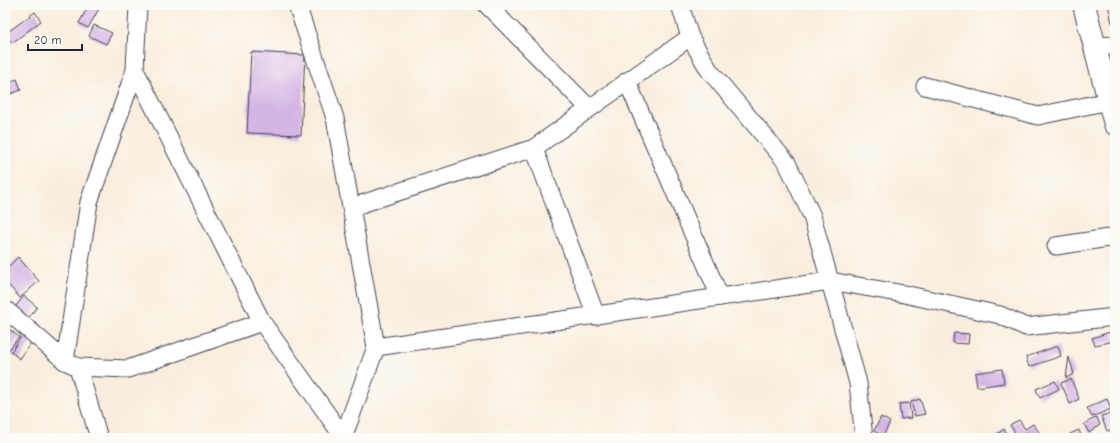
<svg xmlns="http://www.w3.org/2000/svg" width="1120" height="443" viewBox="0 0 1120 443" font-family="'Comic Neue',sans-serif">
  <rect width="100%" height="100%" fill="#fdfcf7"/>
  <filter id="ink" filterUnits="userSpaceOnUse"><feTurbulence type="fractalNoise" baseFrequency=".025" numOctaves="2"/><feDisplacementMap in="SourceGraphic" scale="8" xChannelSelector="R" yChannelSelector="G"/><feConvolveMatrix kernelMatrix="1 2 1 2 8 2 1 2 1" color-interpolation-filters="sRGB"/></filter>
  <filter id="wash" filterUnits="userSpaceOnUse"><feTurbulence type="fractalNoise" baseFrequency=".012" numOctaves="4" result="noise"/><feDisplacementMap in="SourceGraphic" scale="16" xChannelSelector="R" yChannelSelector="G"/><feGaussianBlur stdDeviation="0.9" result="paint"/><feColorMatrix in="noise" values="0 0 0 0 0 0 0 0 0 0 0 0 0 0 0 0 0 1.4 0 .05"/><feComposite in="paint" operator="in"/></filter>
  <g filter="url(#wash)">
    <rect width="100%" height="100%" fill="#f9eede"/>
    <g id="blocks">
      <!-- building -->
      <g fill="#d4b5e4">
        <polygon points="89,5 101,5 88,28 79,23"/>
        <polygon points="1108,5 1115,5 1115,24 1112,23"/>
        <polygon points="35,12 41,21 12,43 5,34"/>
        <polygon points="94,25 112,33 106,44 89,36"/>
        <polygon points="251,52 305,55 301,135 247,133"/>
        <polygon points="17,79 21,90 5,96 5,84"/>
        <polygon points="18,257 39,281 20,298 5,281 5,270"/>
        <polygon points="24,296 37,307 26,321 13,310"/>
        <polygon points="5,326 19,337 5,355"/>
        <polygon points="25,331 34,338 20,359 11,352"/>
        <polygon points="1113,331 1115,341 1095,345 1092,338"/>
        <polygon points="954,333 969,334 968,344 953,343"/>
        <polygon points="1058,346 1061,356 1029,367 1026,357"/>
        <polygon points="1069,357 1074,374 1066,378"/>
        <polygon points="1002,369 1004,383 977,387 975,373"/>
        <polygon points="1071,379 1079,399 1070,404 1061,383"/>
        <polygon points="1055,381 1059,389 1040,398 1036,389"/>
        <polygon points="920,399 925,414 915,416 911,402"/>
        <polygon points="1107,399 1111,409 1092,417 1087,408"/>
        <polygon points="909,403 911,418 901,419 899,404"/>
        <polygon points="1112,413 1115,421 1115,429 1107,431 1101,416"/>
        <polygon points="881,417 890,422 883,436 874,431"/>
        <polygon points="1097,417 1100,425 1089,433 1084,424"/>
        <polygon points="1019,420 1025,429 1033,424 1042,436 1031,438 1027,432 1019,438 1010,425"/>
        <polygon points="1004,429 1010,438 998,438 996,435"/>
        <polygon points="1079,430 1082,438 1072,438 1070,434"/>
      </g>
    </g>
  </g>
  <g filter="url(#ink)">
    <use href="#blocks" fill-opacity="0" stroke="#424153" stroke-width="1"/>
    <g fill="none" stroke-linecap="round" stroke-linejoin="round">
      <!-- street casing -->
      <g stroke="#424153" stroke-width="19">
        <g id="street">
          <polyline points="138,5 135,70 262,322 344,438"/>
          <polyline points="297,5 335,118 376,347 343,438"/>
          <polyline points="487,5 589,108"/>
          <polyline points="690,37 709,70 787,163 812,216 858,383 864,438"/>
          <polyline points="1095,46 1115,45"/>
          <polyline points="627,81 720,297"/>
          <polyline points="925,86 1038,116 1109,101"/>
          <polyline points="534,148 596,316"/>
          <polyline points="352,207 534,148 690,37 680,5"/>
          <polyline points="1056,246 1115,237"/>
          <polyline points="5,309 65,361 78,367 128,369 262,322"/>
          <polyline points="376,347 830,281 904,294 1000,315 1026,327 1115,317"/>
          <polyline points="65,361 89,202 135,70"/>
          <polyline points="78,367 99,438"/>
        </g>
      </g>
      <!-- secondary casing -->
      <g stroke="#424153" stroke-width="24">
        <polyline id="secondary" points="1084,5 1115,124"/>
      </g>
      <!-- street -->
      <use href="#street" stroke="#fff" stroke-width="17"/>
      <!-- secondary -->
      <use href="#secondary" stroke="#fff" stroke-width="22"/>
    </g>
  </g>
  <!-- margin -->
  <rect width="1120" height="443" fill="none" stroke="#fdfcf7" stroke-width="20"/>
  <!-- scale -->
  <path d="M28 44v6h54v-6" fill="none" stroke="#22223b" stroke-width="2"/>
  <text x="34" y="44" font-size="12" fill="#22223b" stroke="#fdfcf7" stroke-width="3" paint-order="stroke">20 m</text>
</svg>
